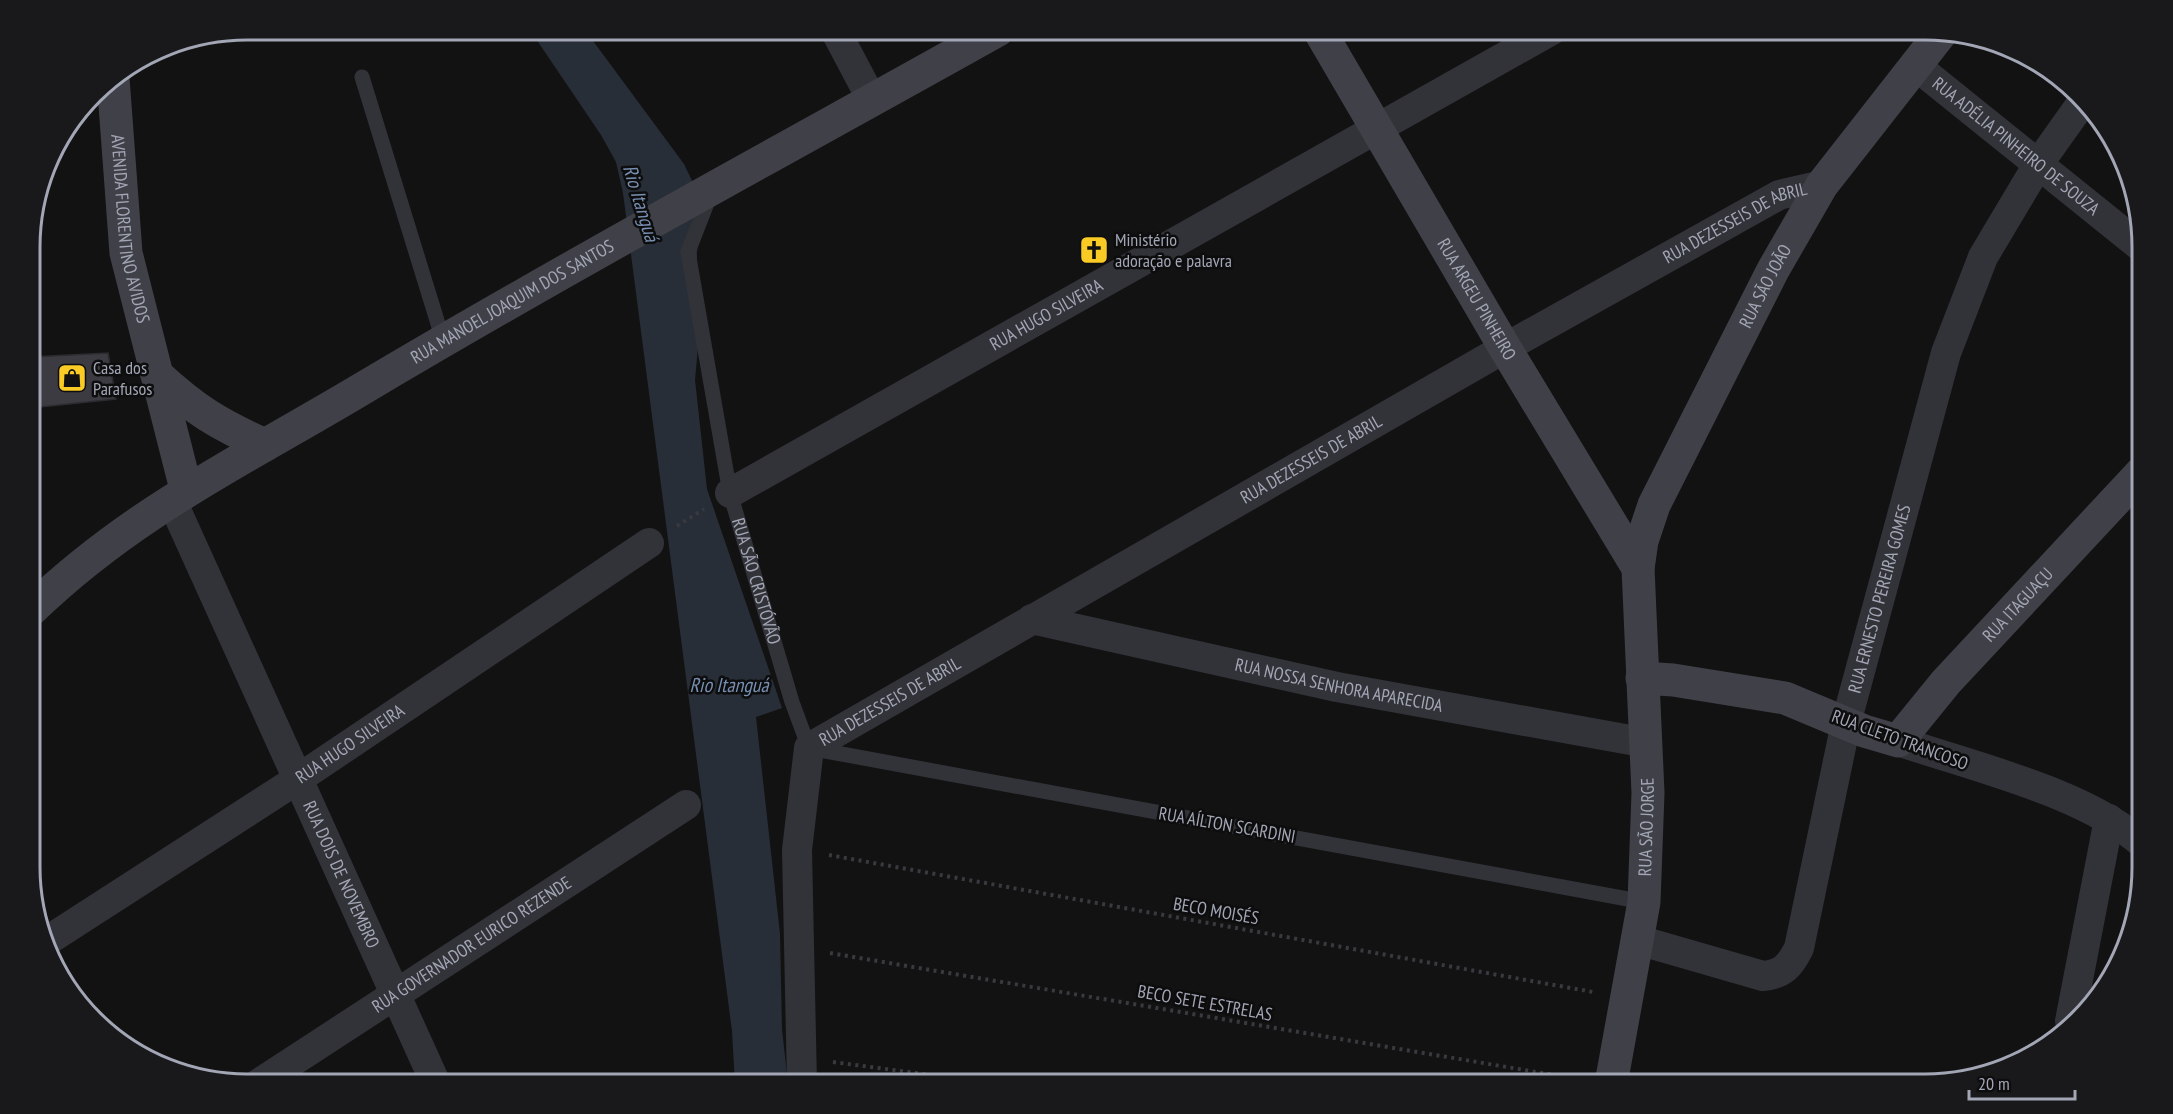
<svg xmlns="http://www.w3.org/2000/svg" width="2173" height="1114" viewBox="0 0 2173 1114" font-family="'PT Sans Narrow',sans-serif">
  <rect width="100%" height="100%" fill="#121213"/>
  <!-- water -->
  <polygon fill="#282e37" points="530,30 585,30 684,164 695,187 701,226 697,252 698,347 695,380 707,489 782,708 756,717 780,934 782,1029 788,1084 735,1084 732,1031 623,193 616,162 601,135"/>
  <!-- building -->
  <polygon fill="#3c3b41" stroke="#2c2b2f" stroke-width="1.5" points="108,353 116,399 31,408 31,357"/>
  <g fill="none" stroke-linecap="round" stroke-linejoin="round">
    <!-- path -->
    <g stroke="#383a3f" stroke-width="4" stroke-dasharray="3 4.5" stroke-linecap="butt">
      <polyline points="677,526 704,509"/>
      <polyline points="829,855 1593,992"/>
      <polyline points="830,953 1578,1079"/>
      <polyline points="833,1062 999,1084"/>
    </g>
    <!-- lane -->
    <g stroke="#323338" stroke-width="15">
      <polyline points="362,77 443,340"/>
      <path id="s1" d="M 711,193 L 688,252 L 730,493 L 792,702 L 809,748 L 1644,902"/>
    </g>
    <!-- street -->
    <g stroke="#323338" stroke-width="30">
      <polyline points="835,30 872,100"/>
      <path id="s2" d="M 1916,66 L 2141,247"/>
      <path id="s3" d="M 730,493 L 1552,30"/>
      <path id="s4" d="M 172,501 L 436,1084"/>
      <path id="s5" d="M 1032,619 L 1337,687 L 1647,743"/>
      <path d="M 1898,741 C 1974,767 2084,792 2143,844"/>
      <path id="s6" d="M 50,939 L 298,779 L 649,543"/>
      <path id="s7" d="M 1638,940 L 1763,976 C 1783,974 1790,966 1799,948 L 1846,723 L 1946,353 L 1983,257 L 2039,163 L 2081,104"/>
      <polyline points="2070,1021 2109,819"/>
      <path id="s8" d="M 258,1084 L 686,805"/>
      <path id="s9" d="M 802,1084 L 797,850 L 809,748 L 1505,348 L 1779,195 L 1822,185"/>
    </g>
    <!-- secondary -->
    <g stroke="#404148" stroke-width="33">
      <path id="s10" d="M 1319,30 L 1505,348 L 1638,568"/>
      <path id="s11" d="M 113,78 L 126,253 L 186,489"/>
      <path d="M 157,375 C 195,410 218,424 265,445"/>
      <path id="s12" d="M 31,610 C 131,513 243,460 360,390 C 570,265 785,149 998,30"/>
      <path id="s13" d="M 1642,678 L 1673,680 L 1785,698 L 1864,731 L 1898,741 L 1946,682 L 2142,472"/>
      <path id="s14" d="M 1611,1084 L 1644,902 L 1648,793 L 1638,568 L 1642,541 L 1654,505 L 1773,270 L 1822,185 L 1941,33"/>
    </g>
  </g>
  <!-- icons -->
  <defs>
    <g id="church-square" transform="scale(1.5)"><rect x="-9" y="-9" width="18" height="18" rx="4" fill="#f9cb24" stroke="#0d0d0e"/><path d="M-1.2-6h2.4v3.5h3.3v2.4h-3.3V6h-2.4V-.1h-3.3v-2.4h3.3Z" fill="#111"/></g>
    <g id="shop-square" transform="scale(1.5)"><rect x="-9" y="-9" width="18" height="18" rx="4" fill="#f9cb24" stroke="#0d0d0e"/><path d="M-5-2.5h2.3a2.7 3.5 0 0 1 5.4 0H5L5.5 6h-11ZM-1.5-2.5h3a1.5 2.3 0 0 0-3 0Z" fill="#111"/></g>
  </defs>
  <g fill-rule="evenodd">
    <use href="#church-square" x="1094" y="250"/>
    <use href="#shop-square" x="72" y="378"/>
  </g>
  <g text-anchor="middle" stroke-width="5" stroke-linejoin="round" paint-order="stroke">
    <!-- street labels -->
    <g font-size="18" fill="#a2a6b5" stroke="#0d0d0e">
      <text dy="6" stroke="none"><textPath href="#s2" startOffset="128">RUA ADÉLIA PINHEIRO DE SOUZA</textPath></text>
      <text dy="6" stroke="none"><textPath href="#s9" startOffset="1402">RUA DEZESSEIS DE ABRIL</textPath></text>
      <text dy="6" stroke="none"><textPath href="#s11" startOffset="152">AVENIDA FLORENTINO AVIDOS</textPath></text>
      <text dy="6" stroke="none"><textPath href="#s14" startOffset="830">RUA SÃO JOÃO</textPath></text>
      <text dy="6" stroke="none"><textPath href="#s10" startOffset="312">RUA ARGEU PINHEIRO</textPath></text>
      <text dy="6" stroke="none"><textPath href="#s12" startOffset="573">RUA MANOEL JOAQUIM DOS SANTOS</textPath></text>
      <text dy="6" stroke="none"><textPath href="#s3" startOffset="363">RUA HUGO SILVEIRA</textPath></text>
      <text dy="6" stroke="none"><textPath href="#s9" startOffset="916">RUA DEZESSEIS DE ABRIL</textPath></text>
      <text dy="6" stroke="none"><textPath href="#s1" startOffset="400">RUA SÃO CRISTÓVÃO</textPath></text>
      <text dy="6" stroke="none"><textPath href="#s7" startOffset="537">RUA ERNESTO PEREIRA GOMES</textPath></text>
      <text dy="6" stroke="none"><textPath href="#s13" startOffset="447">RUA ITAGUAÇU</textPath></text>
      <text dy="6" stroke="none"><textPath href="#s5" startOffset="314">RUA NOSSA SENHORA APARECIDA</textPath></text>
      <text dy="6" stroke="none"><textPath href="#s9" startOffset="430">RUA DEZESSEIS DE ABRIL</textPath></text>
      <text transform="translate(1900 740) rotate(20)" y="6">RUA CLETO TRANCOSO</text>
      <text dy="6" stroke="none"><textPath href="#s6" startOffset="358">RUA HUGO SILVEIRA</textPath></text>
      <text transform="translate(1227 825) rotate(10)" y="6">RUA AÍLTON SCARDINI</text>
      <text dy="6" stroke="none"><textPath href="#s14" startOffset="260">RUA SÃO JORGE</textPath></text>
      <text dy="6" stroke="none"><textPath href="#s4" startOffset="410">RUA DOIS DE NOVEMBRO</textPath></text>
      <text transform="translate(1216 911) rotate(10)" y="6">BECO MOISÉS</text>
      <text dy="6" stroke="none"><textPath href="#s8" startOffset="255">RUA GOVERNADOR EURICO REZENDE</textPath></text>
      <text transform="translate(1205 1003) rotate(10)" y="6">BECO SETE ESTRELAS</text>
    </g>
    <!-- poi labels -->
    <g font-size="18" fill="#a2a6b5" stroke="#0d0d0e" text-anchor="start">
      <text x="1115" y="246">Ministério<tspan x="1115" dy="21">adoração e palavra</tspan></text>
      <text x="93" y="374">Casa dos<tspan x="93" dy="21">Parafusos</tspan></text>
    </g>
    <!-- water labels -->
    <g font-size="20" font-style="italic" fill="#778fb2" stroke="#0d0d0e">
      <text transform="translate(641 203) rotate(73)" y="7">Rio Itanguá</text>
      <text x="729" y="692">Rio Itanguá</text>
    </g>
  </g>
  <!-- crop -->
  <path d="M0 0H2173V1114H0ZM247 40H1925A207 207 0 0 1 2132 247V867A207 207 0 0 1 1925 1074H247A207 207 0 0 1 40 867V247A207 207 0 0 1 247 40Z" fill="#19191b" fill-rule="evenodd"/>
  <path fill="none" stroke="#a2a6b5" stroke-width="3" d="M247 40H1925A207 207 0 0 1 2132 247V867A207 207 0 0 1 1925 1074H247A207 207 0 0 1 40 867V247A207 207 0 0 1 247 40Z"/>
  <!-- scale -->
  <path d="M1969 1090v9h106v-9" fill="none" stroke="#a2a6b5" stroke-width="3"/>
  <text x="1978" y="1090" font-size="18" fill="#a2a6b5" stroke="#0d0d0e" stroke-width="4.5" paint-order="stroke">20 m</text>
</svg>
